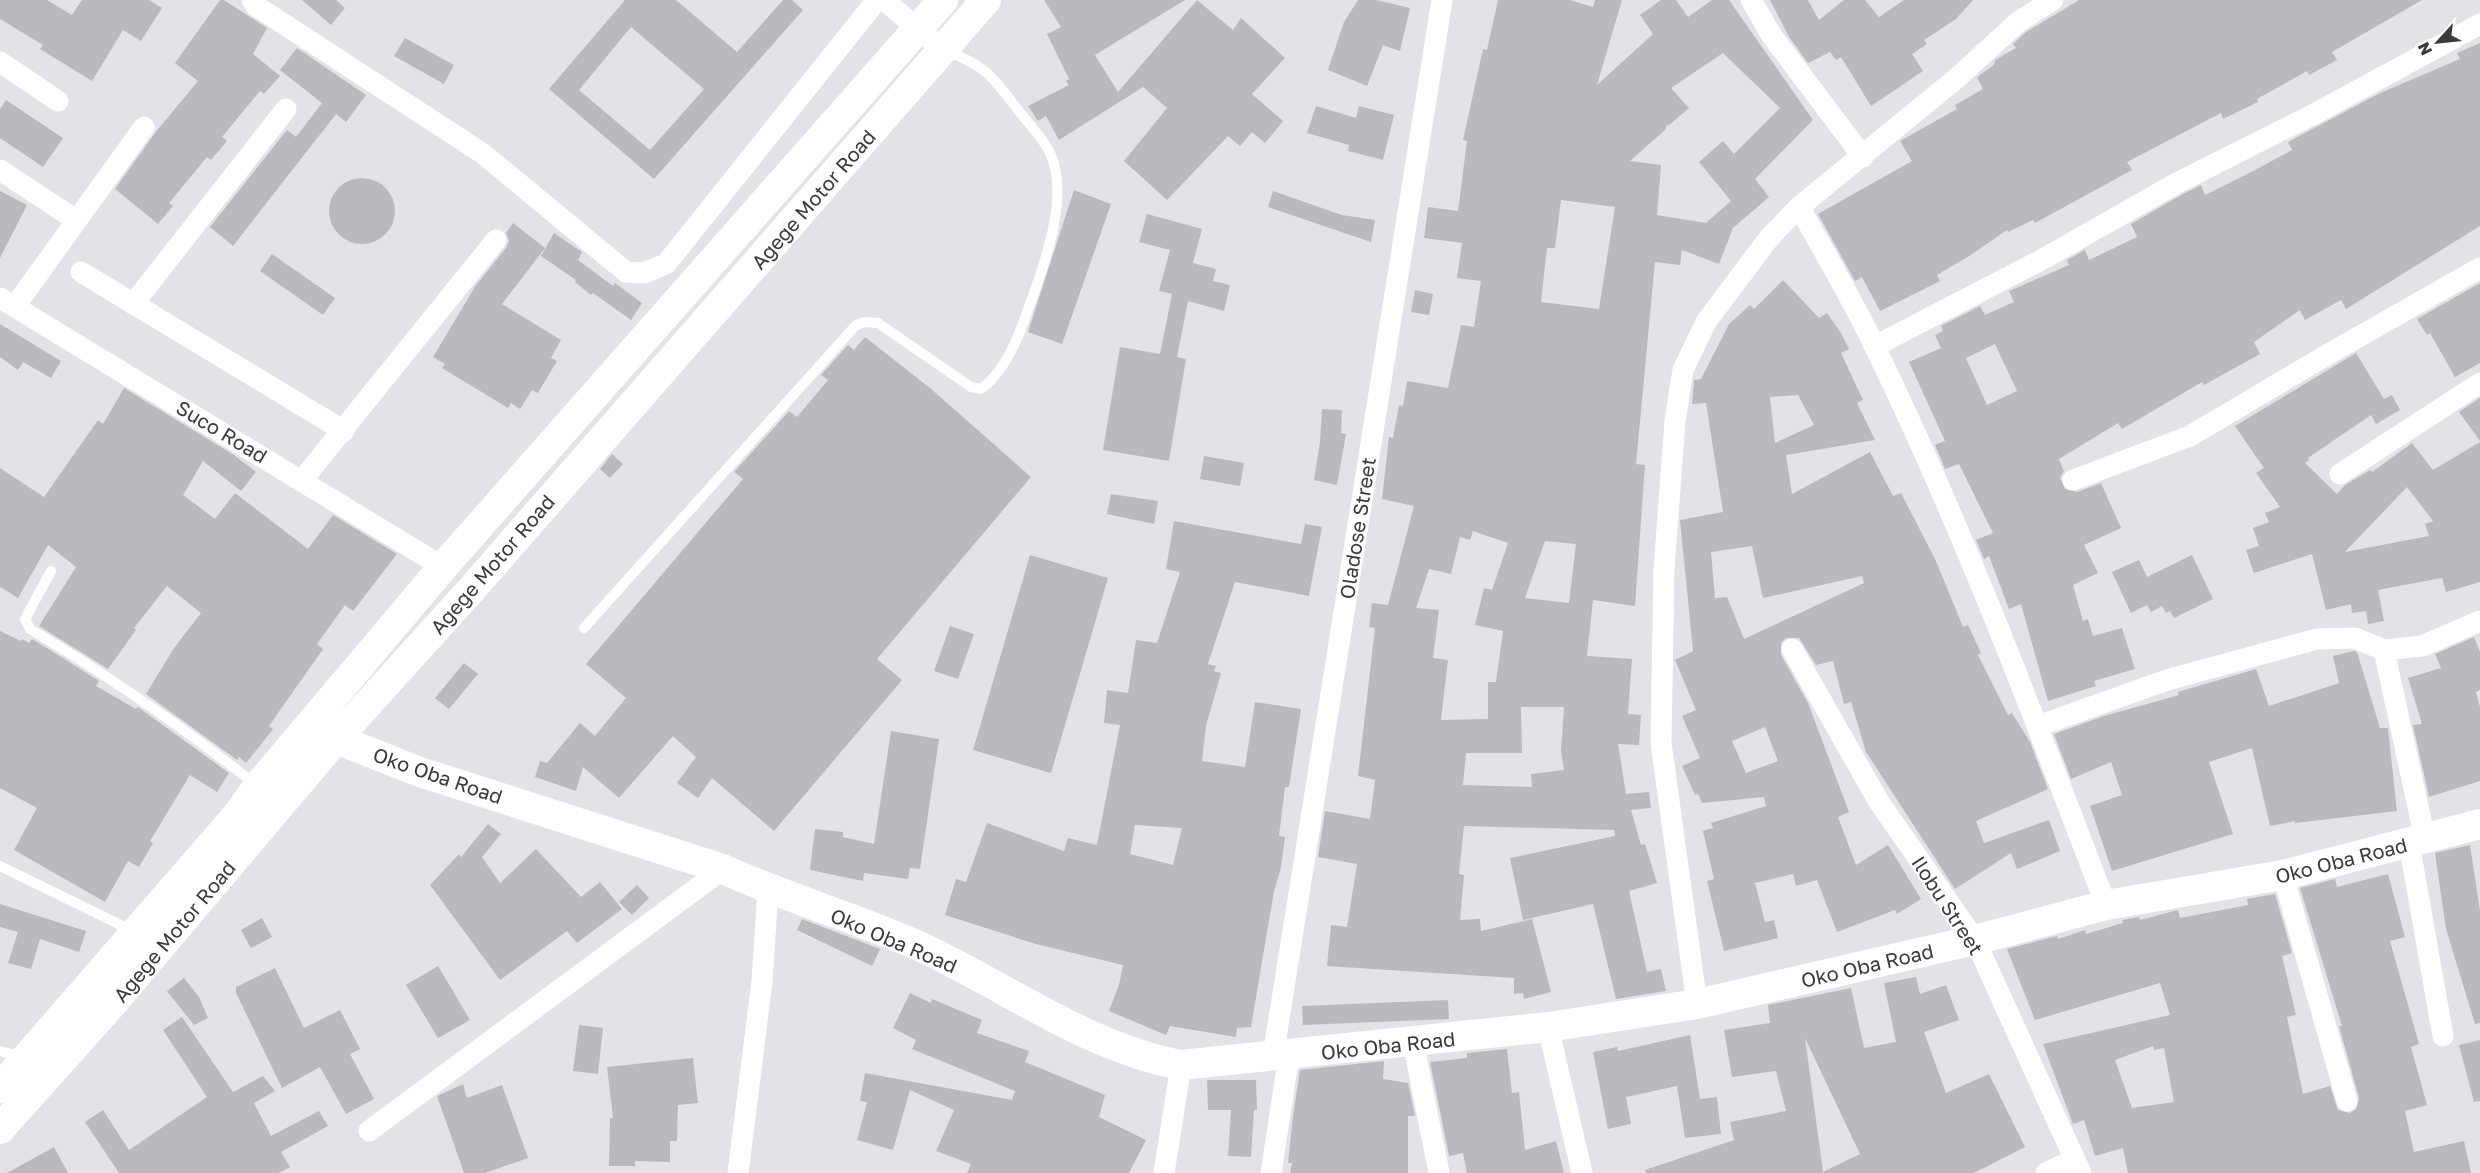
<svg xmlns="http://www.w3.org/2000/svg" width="2480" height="1173" font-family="'Golos Text',sans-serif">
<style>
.building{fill:#b9b9bf;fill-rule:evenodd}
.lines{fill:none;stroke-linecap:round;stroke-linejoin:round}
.lane{stroke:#fff;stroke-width:10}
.street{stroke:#fff;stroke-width:21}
.secondary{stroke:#fff;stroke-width:30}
.labels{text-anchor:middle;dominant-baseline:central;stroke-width:4.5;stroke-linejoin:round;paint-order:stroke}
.street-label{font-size:20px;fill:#3a3a3c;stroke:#fff}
</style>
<rect width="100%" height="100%" fill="#e2e2e9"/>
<g class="building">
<polygon points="0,0 47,0 72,15 82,0 149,0 162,8 141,41 123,30 92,81 40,49 43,45 0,19"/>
<polygon points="220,0 224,0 267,28 253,54 280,76 264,94 260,91 222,137 227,141 211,160 207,157 169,203 173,206 158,224 115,189 155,133 198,81 175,63"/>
<polygon points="302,0 336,0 345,8 331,25"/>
<path d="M625 0H676L737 52 783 0H792L803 10 654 179 549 89ZM631 27 704 89 650 150 579 90Z"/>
<polygon points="1044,0 1185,0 1095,55 1118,92 1197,0 1233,30 1241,18 1285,58 1252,94 1283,121 1265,143 1252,132 1240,146 1228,136 1167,200 1124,161 1167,108 1143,87 1059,140 1046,116 1038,121 1028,106 1069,85 1066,81 1069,79 1047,34 1061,27"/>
<polygon points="1358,0 1376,0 1410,8 1400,51 1383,45 1367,86 1328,70 1344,22"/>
<path d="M1498 0H1570L1593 7 1595 0H1622L1597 85 1653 34 1640 15 1661 0H1676L1688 17 1712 0H1729L1813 120 1755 179 1769 197 1733 228 1719 264 1682 250 1680 265 1655 262 1636 464 1645 465 1635 606 1593 600 1587 656 1632 659 1628 714 1641 715 1639 745 1618 744 1626 794 1649 792 1651 808 1631 810 1641 845 1645 844 1657 883 1629 891 1647 972 1661 969 1666 991 1616 999 1593 904 1523 920 1510 858 1615 836 1614 830 1464 826 1459 874 1464 875 1460 920 1480 919 1481 931 1532 919 1551 992 1524 999 1523 993 1514 994V978L1327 966 1331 925 1347 927 1357 864 1318 857 1325 811 1370 819 1375 780 1358 776 1375 628 1369 627 1372 603 1388 605 1414 506 1382 499 1389 437 1393 438 1399 405 1403 406 1407 381 1448 388 1461 325 1474 327 1481 281 1457 278 1462 243 1424 238 1428 207 1458 211 1467 141 1463 140 1483 49 1487 50ZM1723 53 1780 108 1734 154 1723 141 1699 162 1731 201 1706 223 1657 215 1661 165 1630 161 1666 129V124L1668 126 1689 108 1671 88ZM1561 200 1615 207 1599 309 1541 302 1547 248H1555ZM1473 531 1508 543 1492 590 1484 588 1475 625 1503 631 1496 682H1488V719L1441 720 1448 660 1433 658 1439 610 1416 608 1429 569 1451 574 1460 537 1470 540ZM1545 541 1576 544 1569 603 1525 598ZM1521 707H1564L1561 751 1564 770 1531 774 1532 787 1463 785 1466 753H1522Z"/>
<polygon points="1770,0 1808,0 1819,20 1844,0 1865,0 1879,17 1904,0 1973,0 1956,19 1924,40 1927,44 1912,54 1923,71 1871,106 1841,57 1836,60 1830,52 1808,63 1789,37"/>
<polygon points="2079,0 2422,0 2332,52 2337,60 2309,75 2307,71 2257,99 2258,102 2223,119 2221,113 2127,162 2132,170 2035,223 2033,220 2008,232 2007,230 1969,256 1937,275 1940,281 1880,311 1862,277 1855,281 1818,214 1912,161 1900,141 1957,109 1955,105 1983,89 1977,77 1994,65 1995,60 2016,48 2013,44 2026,32"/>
<polygon points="405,38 454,65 444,84 394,56"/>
<path d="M2480 43V226L2346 309 2341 300 2305 320 2300 310 2254 342 2260 354 2204 385 2202 382 2122 429 2118 423 2059 459 2064 471 2060 478 2065 489 2077 492 2101 483 2121 528 2084 545 2098 573 2073 585 2083 621 2088 619 2093 636 2122 628 2135 669 2094 681 2096 686 2048 701 2021 604 2009 609 1989 556 1984 559 1976 540 1993 533 1959 464 1945 469 1935 445 1945 441 1909 362 1941 348 1935 335 1943 331 1941 326 1980 306 1985 315 2014 302 2009 291 2069 265 2067 260 2085 250 2089 260 2137 237 2131 224 2183 194 2201 185 2205 195 2255 170 2292 150 2288 142 2378 94 2460 59 2457 53ZM1995 344 2017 391 1987 405 1966 358Z"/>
<polygon points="297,48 366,95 346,122 336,114 233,246 210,227 287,130 296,137 322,103 280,70"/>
<polygon points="6,100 63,138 43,167 0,138 0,109"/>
<polygon points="1316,106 1356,118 1359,106 1394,115 1383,160 1348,151 1349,145 1307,133"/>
<circle cx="362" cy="211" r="33"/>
<polygon points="1074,190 1111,204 1062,344 1028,332"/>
<polygon points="0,191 27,205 0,258"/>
<polygon points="1273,191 1342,215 1375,220 1371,242 1268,207"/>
<polygon points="1147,214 1202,229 1193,263 1216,269 1213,281 1230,285 1224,311 1188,301 1177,357 1186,359 1169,461 1103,450 1120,347 1160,354 1172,294 1159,291 1170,250 1139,242"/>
<polygon points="513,223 545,248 502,304 561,340 551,358 557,361 538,393 532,390 520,409 511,403 508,408 442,368 445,364 433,357 476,285 506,248 509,241 506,233"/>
<polygon points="554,233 582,252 578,260 613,286 615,283 642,303 631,320 593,293 591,295 575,282 576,280 541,256"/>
<polygon points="272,254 335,298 323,315 260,271"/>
<path d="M1783 280 1819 318 1827 313 1841 333 1849 349 1841 353 1863 400 1857 403 1875 440 1786 455 1792 494 1870 452 1893 496 1901 493 1936 561 1963 627 1968 625 1981 653 1978 655 2008 715 2012 713 2030 742 2048 789 1976 821 1984 843 2049 820 2060 851 2017 869 2011 853 1955 889 1866 752 1851 702 1844 704 1833 661 1816 665 1799 638H1786L1781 643V655L1808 703 1849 812 1838 817 1856 865 1888 845 1921 899 1897 914 1895 910 1837 932 1817 880 1796 886 1793 874 1755 883 1765 922 1774 920 1778 938 1724 951 1707 881 1714 879 1703 831 1713 828 1711 823 1766 806 1764 797 1702 803 1698 794 1695 795 1682 766 1700 758 1682 716 1696 710 1675 660 1693 651 1680 520 1723 512 1706 403 1692 404 1694 380 1701 379 1729 324 1750 305 1754 309ZM1798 395 1814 425 1775 443 1770 397ZM1752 546 1763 598 1862 576 1864 583 1744 639 1727 597 1715 598 1711 552ZM1765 727 1778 761 1746 773 1732 741Z"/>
<polygon points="2480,283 2480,363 2455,377 2430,333 2427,335 2417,319"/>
<polygon points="1415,290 1433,294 1429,315 1411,312"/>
<polygon points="0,324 61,361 51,378 23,362 18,370 0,357"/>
<polygon points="865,337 930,388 1031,477 877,659 902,680 774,831 712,778 698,798 677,783 696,757 673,736 619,798 583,767 576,791 535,777 540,761 547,763 580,723 595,736 626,698 586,664 743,479 734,472 789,411 797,417 828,380 821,375 848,345 854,350"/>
<path d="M2356 353 2384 399 2392 395 2400 410 2376 424 2371 415 2308 458 2309 460 2305 463 2337 494 2345 485 2370 470 2372 472 2412 443 2433 470 2480 442V582L2446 592 2442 578 2378 590 2384 621 2368 624 2366 611 2352 613 2351 604 2326 610 2312 554 2254 573 2246 550 2259 546 2253 528 2269 522 2265 513 2280 507 2256 473 2264 468 2235 426ZM2407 487 2433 521 2425 524 2429 536 2345 552Z"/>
<polygon points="124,388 234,455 256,472 241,491 203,461 183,495 215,519 235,493 308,549 333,515 397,554 353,611 345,605 317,644 323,649 269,726 273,729 246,763 239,757 237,760 146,694 174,648 201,613 167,586 134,628 136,630 108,669 39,626 76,567 48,545 18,598 0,587 0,468 44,497 98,420 103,424"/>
<polygon points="2480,398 2480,441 2459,412"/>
<polygon points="1322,409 1342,410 1341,433 1346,434 1337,485 1314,480 1320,442"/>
<polygon points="612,454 623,464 610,478 600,469"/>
<polygon points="1204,456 1244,463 1240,486 1200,479"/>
<polygon points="1111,494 1158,501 1154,524 1107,514"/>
<path d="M1174 521 1301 544 1305 524 1322 527 1309 596 1235 582 1208 664 1216 666 1214 671 1221 673 1206 726 1202 761 1245 767 1255 702 1301 709 1289 787H1285L1279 836 1285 837 1281 868 1274 891 1251 1027 1237 1028 1236 1037 1170 1026 1166 1035 1109 1011 1119 985 1123 965 1036 944 945 915 956 879 966 882 987 823 1064 851 1068 838 1097 845 1120 725 1104 723 1107 690 1128 693 1136 640 1157 643 1180 572 1166 569ZM1135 825 1182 828 1173 865 1130 854Z"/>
<polygon points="1030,555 1108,578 1051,773 973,750"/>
<polygon points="2192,555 2213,599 2174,618 2170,611 2166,613 2162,606 2151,612 2147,605 2131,613 2112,572 2139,560 2147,577"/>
<polygon points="950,626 974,634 958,679 934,671"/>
<polygon points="0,631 21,641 22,639 29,643 32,639 55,653 99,681 96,686 136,709 138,707 229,773 217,792 190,775 150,841 153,843 139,867 128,861 105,902 14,850 37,808 0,788"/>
<polygon points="2474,637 2480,652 2480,690 2476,692 2480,707 2480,781 2429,797 2413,725 2422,724 2408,678 2441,668 2435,654"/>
<polygon points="2354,651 2357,652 2380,728 2388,728 2397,811 2295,823 2295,821 2270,826 2252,748 2209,762 2233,834 2112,871 2090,806 2122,795 2111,762 2071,779 2054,734 2104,716 2179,695 2178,692 2256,669 2269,706 2339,683 2333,656"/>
<polygon points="464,663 478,674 449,709 435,698"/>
<polygon points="891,731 939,739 920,869 910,868 908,879 864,873 863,881 810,870 815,829 843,832 843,837 874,844"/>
<polygon points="488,824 501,834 482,857 500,883 536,849 581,897 600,882 622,909 577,943 567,931 500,980 430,885 459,854 461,857"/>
<polygon points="2470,845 2480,911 2480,1023 2475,1024 2446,929 2435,853"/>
<path d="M2388 874 2405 937 2390 941 2419 1044 2411 1047 2427 1105 2405 1111 2414 1152 2464 1141 2471 1173H2128L2123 1148 2095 1156 2084 1120 2073 1124 2043 1044 2170 1015 2160 983 2035 1020 2007 949 2057 936 2058 939 2085 930 2086 934 2123 923 2122 920 2139 917 2140 920 2178 910 2180 918 2248 905 2247 899 2275 894 2292 953 2282 956 2296 1015 2287 1017 2303 1094 2330 1086 2338 1110 2350 1113 2356 1109 2359 1098 2339 1026H2342L2300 888 2335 879 2337 887ZM2153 1046 2154 1050 2164 1048 2174 1102 2132 1108 2115 1060Z"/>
<polygon points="637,885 649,898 632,915 619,902"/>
<polygon points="0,904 86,931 79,952 40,939 31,969 8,963 18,932 0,927"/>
<polygon points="262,918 272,937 251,948 241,930"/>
<polygon points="802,919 880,949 872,966 797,930"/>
<polygon points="438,966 470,1020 438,1038 406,985"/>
<polygon points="275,968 304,1028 340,1010 360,1049 350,1054 374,1099 346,1114 320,1067 282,1088 236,993 236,987"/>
<path d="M1916 977 1920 994 1946 985 1959 1020 1924 1032 1946 1093 1989 1074 2025 1147 1974 1173H1646L1645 1170 1734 1140 1730 1122 1786 1111 1776 1071 1732 1077 1724 1030 1770 1023 1768 1005 1851 988 1864 1048 1896 1042 1884 983ZM1805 1038 1860 1154 1823 1172Z"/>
<polygon points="184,978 199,997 208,1018 194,1025 167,991"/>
<polygon points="910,993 931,1003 932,999 982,1020 977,1033 1029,1051 1025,1062 1105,1095 1099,1117 1146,1140 1129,1173 967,1173 971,1164 936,1151 954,1110 910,1090 893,1150 857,1140 867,1102 860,1101 865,1073 1012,1100 1015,1091 912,1049 916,1040 893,1028"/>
<polygon points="1448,1000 1449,1019 1303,1025 1302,1006"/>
<polygon points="182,1017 233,1092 263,1076 275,1091 254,1103 271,1136 319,1111 328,1126 281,1152 290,1167 279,1173 119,1173 85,1122 103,1110 129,1150 207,1097 163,1030"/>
<polygon points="579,1025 603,1028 598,1074 573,1071"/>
<polygon points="1690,1035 1700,1099 1717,1097 1721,1134 1685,1138 1677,1086 1626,1097 1631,1124 1608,1129 1593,1052 1617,1047 1618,1051"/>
<polygon points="2480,1040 2480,1101 2474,1102 2459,1045"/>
<polygon points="1507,1049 1512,1093 1519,1092 1525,1150 1556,1141 1564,1173 1467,1173 1463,1153 1449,1156 1430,1062 1467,1058 1467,1053"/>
<polygon points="693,1058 698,1103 678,1105 677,1141 670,1141 670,1162 635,1161 635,1166 609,1166 610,1118 613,1118 607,1067"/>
<polygon points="1384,1061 1383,1079 1408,1083 1415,1116 1408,1116 1408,1173 1290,1173 1292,1163 1288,1163 1293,1116 1300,1070"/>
<polygon points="1207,1080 1256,1080 1257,1110 1254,1110 1251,1157 1228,1156 1231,1110 1208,1110"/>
<polygon points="463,1084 467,1098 502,1085 528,1158 485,1173 464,1173 437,1096"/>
<polygon points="54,1147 68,1173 7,1173"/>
</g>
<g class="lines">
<g class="lane">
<path d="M51 571 25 619 30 629C109 676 183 727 255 784"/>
<path d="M584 628 856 325 865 322 878 323 971 387 981 389C1007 370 1020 333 1030 304 1045 263 1070 195 1050 153 1043 138 1028 123 1018 110 993 77 985 65 946 51"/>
<polyline points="0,866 133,931"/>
<polyline points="0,1051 24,1057"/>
</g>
<g class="street">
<polyline points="252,0 256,6 482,153 626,272 644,273 666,264 877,0"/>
<polyline points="884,0 943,50"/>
<polyline points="1751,0 1772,36 1863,157"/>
<polyline points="0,62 58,101"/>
<polyline points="0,170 76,220"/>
<path d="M1799 207C1825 253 1852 299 1875 347 1963 528 2034 717 2106 905"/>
<polyline points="81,272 344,431"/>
<polyline points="0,298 443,567"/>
<polyline points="133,304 286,109"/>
<polyline points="15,306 144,127"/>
<polyline points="1875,346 2045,258 2177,183 2316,113 2480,24"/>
<polyline points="2340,474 2480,383"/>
<polyline points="303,479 496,240"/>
<polyline points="2073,480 2190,436 2325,356 2480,268"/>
<polyline points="1792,649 1879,802 1975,940 2081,1173"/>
<polyline points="2384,650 2425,839"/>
<polyline points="2038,726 2167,680 2317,639 2355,638 2384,650 2422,646 2480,621"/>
<polyline points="2409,843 2443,1036"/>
<polyline points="2283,875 2347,1101"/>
<polyline points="1697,1004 1661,743 1664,569 1675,421 1683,370 1706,322 1769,238 1799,207 1957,78 2018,22 2053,0"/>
<polyline points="1548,1027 1582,1173"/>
<polyline points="1413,1042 1439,1173"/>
<polyline points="1273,1056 1442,0"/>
<polyline points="369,1131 723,869"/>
<polyline points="738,1173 762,981 768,890"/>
<polyline points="1164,1173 1181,1065"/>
<polyline points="1271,1173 1289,1055"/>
<polyline points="2046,1173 2075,1159"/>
</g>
<g class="secondary">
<path d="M336 739 420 772 723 869C788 899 858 918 923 948 1007 987 1088 1048 1181 1065L1548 1027 1697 1004 1975 940 2106 905 2283 875 2480 824"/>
<polyline points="0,1088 239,813 258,786 443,567 943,0"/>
<polyline points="0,1129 111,1005 336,739 470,591 986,0"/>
</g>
</g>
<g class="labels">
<g class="street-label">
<text transform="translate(813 199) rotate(-49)">Agege Motor Road</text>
<text transform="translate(222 431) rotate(31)">Suco Road</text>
<text transform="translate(1357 528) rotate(-81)">Oladose Street</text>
<text transform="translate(492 564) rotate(-49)">Agege Motor Road</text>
<text transform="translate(438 775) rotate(19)">Oko Oba Road</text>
<text transform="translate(2341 860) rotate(-14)">Oko Oba Road</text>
<text transform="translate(1948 905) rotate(57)">Ilobu Street</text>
<text transform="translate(174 931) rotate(-50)">Agege Motor Road</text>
<text transform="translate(894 940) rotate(23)">Oko Oba Road</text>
<text transform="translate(1867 965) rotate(-13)">Oko Oba Road</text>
<text transform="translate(1388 1045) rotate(-6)">Oko Oba Road</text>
</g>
</g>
<g transform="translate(2438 42) rotate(243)" stroke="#ffffff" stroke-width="4.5" paint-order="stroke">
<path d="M0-4.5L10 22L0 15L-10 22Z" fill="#3a3a3c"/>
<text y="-9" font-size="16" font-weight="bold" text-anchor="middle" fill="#3a3a3c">N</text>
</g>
</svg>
